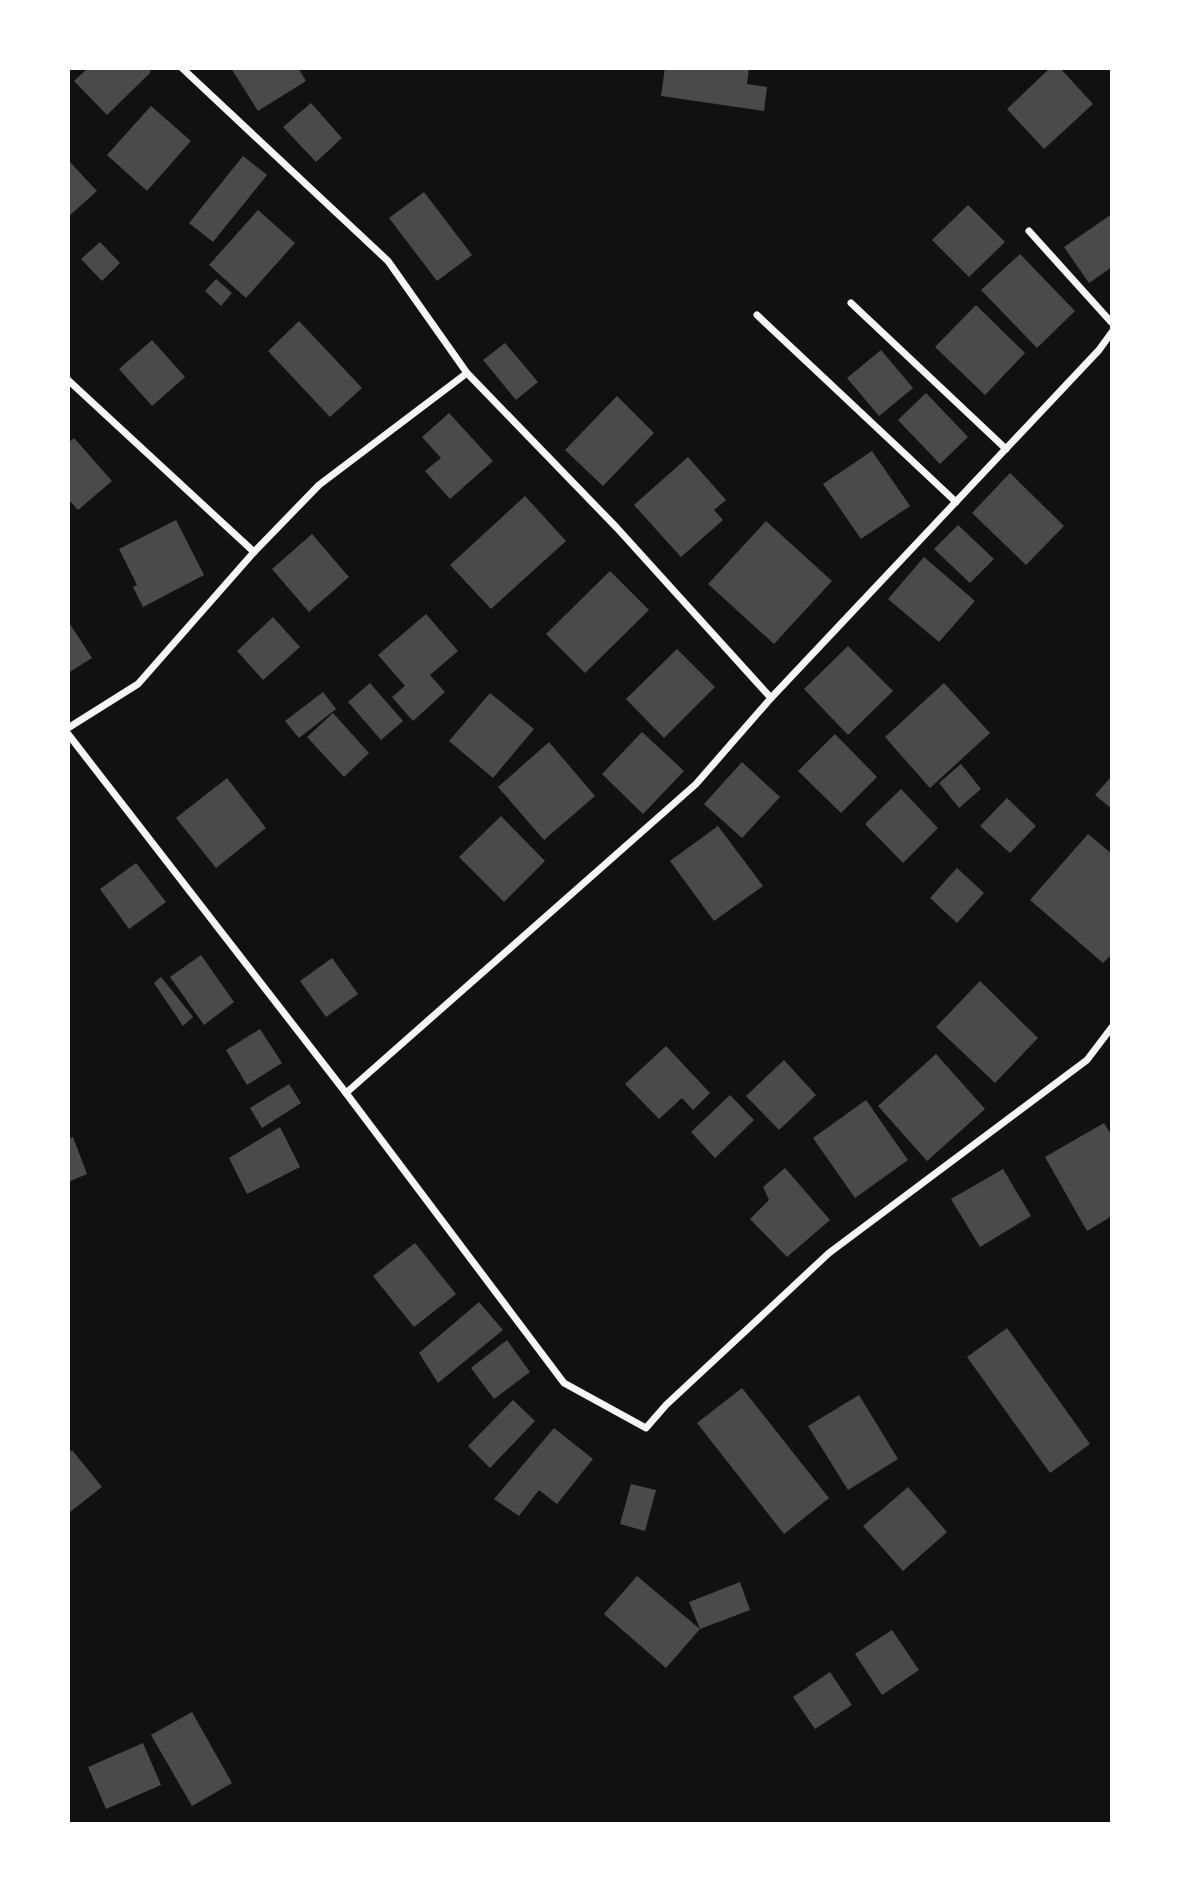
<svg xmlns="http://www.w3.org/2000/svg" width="1180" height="1892" font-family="Figtree,sans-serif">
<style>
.building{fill:#4a4a4a}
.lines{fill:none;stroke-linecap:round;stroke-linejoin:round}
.minor{stroke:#f5f5f5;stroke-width:7}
</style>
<rect width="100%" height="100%" fill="#111"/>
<g class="building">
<polygon points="88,68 148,68 151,72 107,115 74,81"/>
<polygon points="231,68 298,68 306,81 258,111"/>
<polygon points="665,68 749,68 747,84 767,87 764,111 661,96"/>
<polygon points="1050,68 1060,68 1093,104 1044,149 1007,109"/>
<polygon points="311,103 342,138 316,162 283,127"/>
<polygon points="151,106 191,141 147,191 107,155"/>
<polygon points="243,156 267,175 213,242 189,223"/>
<polygon points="68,160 97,191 68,217"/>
<polygon points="424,192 472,255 437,281 389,218"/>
<polygon points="968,205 1005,242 969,277 932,240"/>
<polygon points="258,210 295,243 246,298 209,265"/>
<polygon points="1112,214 1112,267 1089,283 1064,247"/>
<polygon points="100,242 120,263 102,281 81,259"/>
<polygon points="1020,254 1075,311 1037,348 981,290"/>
<polygon points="216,279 232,293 221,306 205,291"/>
<polygon points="976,305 1025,353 985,395 935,347"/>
<polygon points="299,321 362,388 330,417 268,351"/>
<polygon points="152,340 185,377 152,406 119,369"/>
<polygon points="505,343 538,382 516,400 483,360"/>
<polygon points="881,350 913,388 879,416 847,378"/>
<polygon points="926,393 968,437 940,464 898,420"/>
<polygon points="617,396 654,433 603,486 565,450"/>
<polygon points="449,413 493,461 450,499 425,471 441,458 422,437"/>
<polygon points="74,438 112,481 78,510 68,499 68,443"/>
<polygon points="872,451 910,506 861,539 823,484"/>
<polygon points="688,457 726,500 714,510 723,520 681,557 634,505"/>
<polygon points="1010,473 1064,526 1026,565 972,513"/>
<polygon points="525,496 566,541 491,609 450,565"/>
<polygon points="176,520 204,575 143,607 133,587 137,585 119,549"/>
<polygon points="766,521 832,581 774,644 708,584"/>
<polygon points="958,525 994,559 970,583 934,549"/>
<polygon points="312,534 349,577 309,612 272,569"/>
<polygon points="924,557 975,601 939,642 888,599"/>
<polygon points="610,571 649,610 585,673 546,634"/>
<polygon points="426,614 458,651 430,675 445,692 413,721 392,697 405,686 378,655"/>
<polygon points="273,617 300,647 263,680 237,651"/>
<polygon points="68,621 92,658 68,673"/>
<polygon points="848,646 893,691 848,735 804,689"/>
<polygon points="677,649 715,687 664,738 626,699"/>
<polygon points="370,683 403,721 381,740 348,702"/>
<polygon points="944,683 990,733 930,788 885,737"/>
<polygon points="323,692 336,709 299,738 285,721"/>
<polygon points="490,693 534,729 493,778 449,741"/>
<polygon points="333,713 369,753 344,777 307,737"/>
<polygon points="642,732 684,771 643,814 602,774"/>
<polygon points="835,734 877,777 841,813 798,771"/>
<polygon points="549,742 595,796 544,840 498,787"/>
<polygon points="742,762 780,797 742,838 704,804"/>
<polygon points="961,764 981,789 959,808 939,783"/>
<polygon points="1112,776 1112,809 1095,795"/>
<polygon points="227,778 266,828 216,868 176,818"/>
<polygon points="901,789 938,828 903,863 865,824"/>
<polygon points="1007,798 1036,826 1010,853 980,826"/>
<polygon points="501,816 545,861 504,902 459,857"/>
<polygon points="718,826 763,886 714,921 670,861"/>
<polygon points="1088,834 1112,854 1112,954 1103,963 1030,900"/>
<polygon points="136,863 166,902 129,929 100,889"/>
<polygon points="957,868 984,893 957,923 930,898"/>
<polygon points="201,955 234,1002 204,1025 170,977"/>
<polygon points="332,958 358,994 326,1017 300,981"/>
<polygon points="161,977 193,1017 183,1026 154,983"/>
<polygon points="980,981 1038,1038 995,1083 936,1027"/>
<polygon points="260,1029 282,1063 247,1085 226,1050"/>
<polygon points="666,1046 710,1093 693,1110 682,1098 659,1119 625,1084"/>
<polygon points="936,1054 985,1109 927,1161 878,1106"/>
<polygon points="784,1060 816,1095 779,1130 746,1096"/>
<polygon points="289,1084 301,1103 262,1128 250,1108"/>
<polygon points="730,1095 754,1120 715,1158 691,1132"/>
<polygon points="866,1100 908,1160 855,1198 813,1138"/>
<polygon points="1104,1123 1112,1136 1112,1216 1087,1231 1045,1157"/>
<polygon points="280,1127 300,1167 247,1194 229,1158"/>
<polygon points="73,1137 87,1174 68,1182 68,1139"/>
<polygon points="785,1168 830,1220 787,1257 750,1219 769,1200 763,1187"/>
<polygon points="1003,1169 1031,1216 980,1247 951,1199"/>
<polygon points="415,1243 456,1294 414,1327 373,1276"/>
<polygon points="479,1302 503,1330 438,1383 419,1353"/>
<polygon points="1007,1328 1090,1444 1050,1473 967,1357"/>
<polygon points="507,1340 530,1372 494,1399 471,1368"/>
<polygon points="742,1388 829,1498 784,1534 697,1423"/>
<polygon points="859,1395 898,1459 848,1490 808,1426"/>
<polygon points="513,1400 535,1421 490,1468 468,1446"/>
<polygon points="554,1428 593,1459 557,1504 539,1490 519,1516 494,1499"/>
<polygon points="72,1450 102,1487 70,1512 68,1510 68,1454"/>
<polygon points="631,1484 656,1490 645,1531 620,1524"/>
<polygon points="908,1487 947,1532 903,1571 863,1526"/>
<polygon points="637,1576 700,1629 666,1668 604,1614"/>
<polygon points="740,1582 750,1610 700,1629 689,1602"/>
<polygon points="892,1630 919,1670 882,1695 855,1654"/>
<polygon points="830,1672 852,1705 815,1729 793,1697"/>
<polygon points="192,1712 232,1783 192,1806 151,1735"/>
<polygon points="143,1743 161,1785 106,1809 88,1767"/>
</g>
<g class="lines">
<g class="minor">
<polyline points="182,68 388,261 467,373 617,528 771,698"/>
<polyline points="1029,231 1112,323"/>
<polyline points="851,303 1006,449"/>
<polyline points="757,315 956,502"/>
<polyline points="68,380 254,552"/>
<polyline points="68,728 138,684 254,552 319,485 467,373"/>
<polyline points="68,734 346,1093 564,1383 646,1428 666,1405 829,1253 1087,1060 1112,1027"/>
<polyline points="346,1093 696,784 771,698 1099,350 1112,332"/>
</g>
</g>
<rect width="1180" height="1892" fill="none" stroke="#ffffff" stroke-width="140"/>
</svg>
